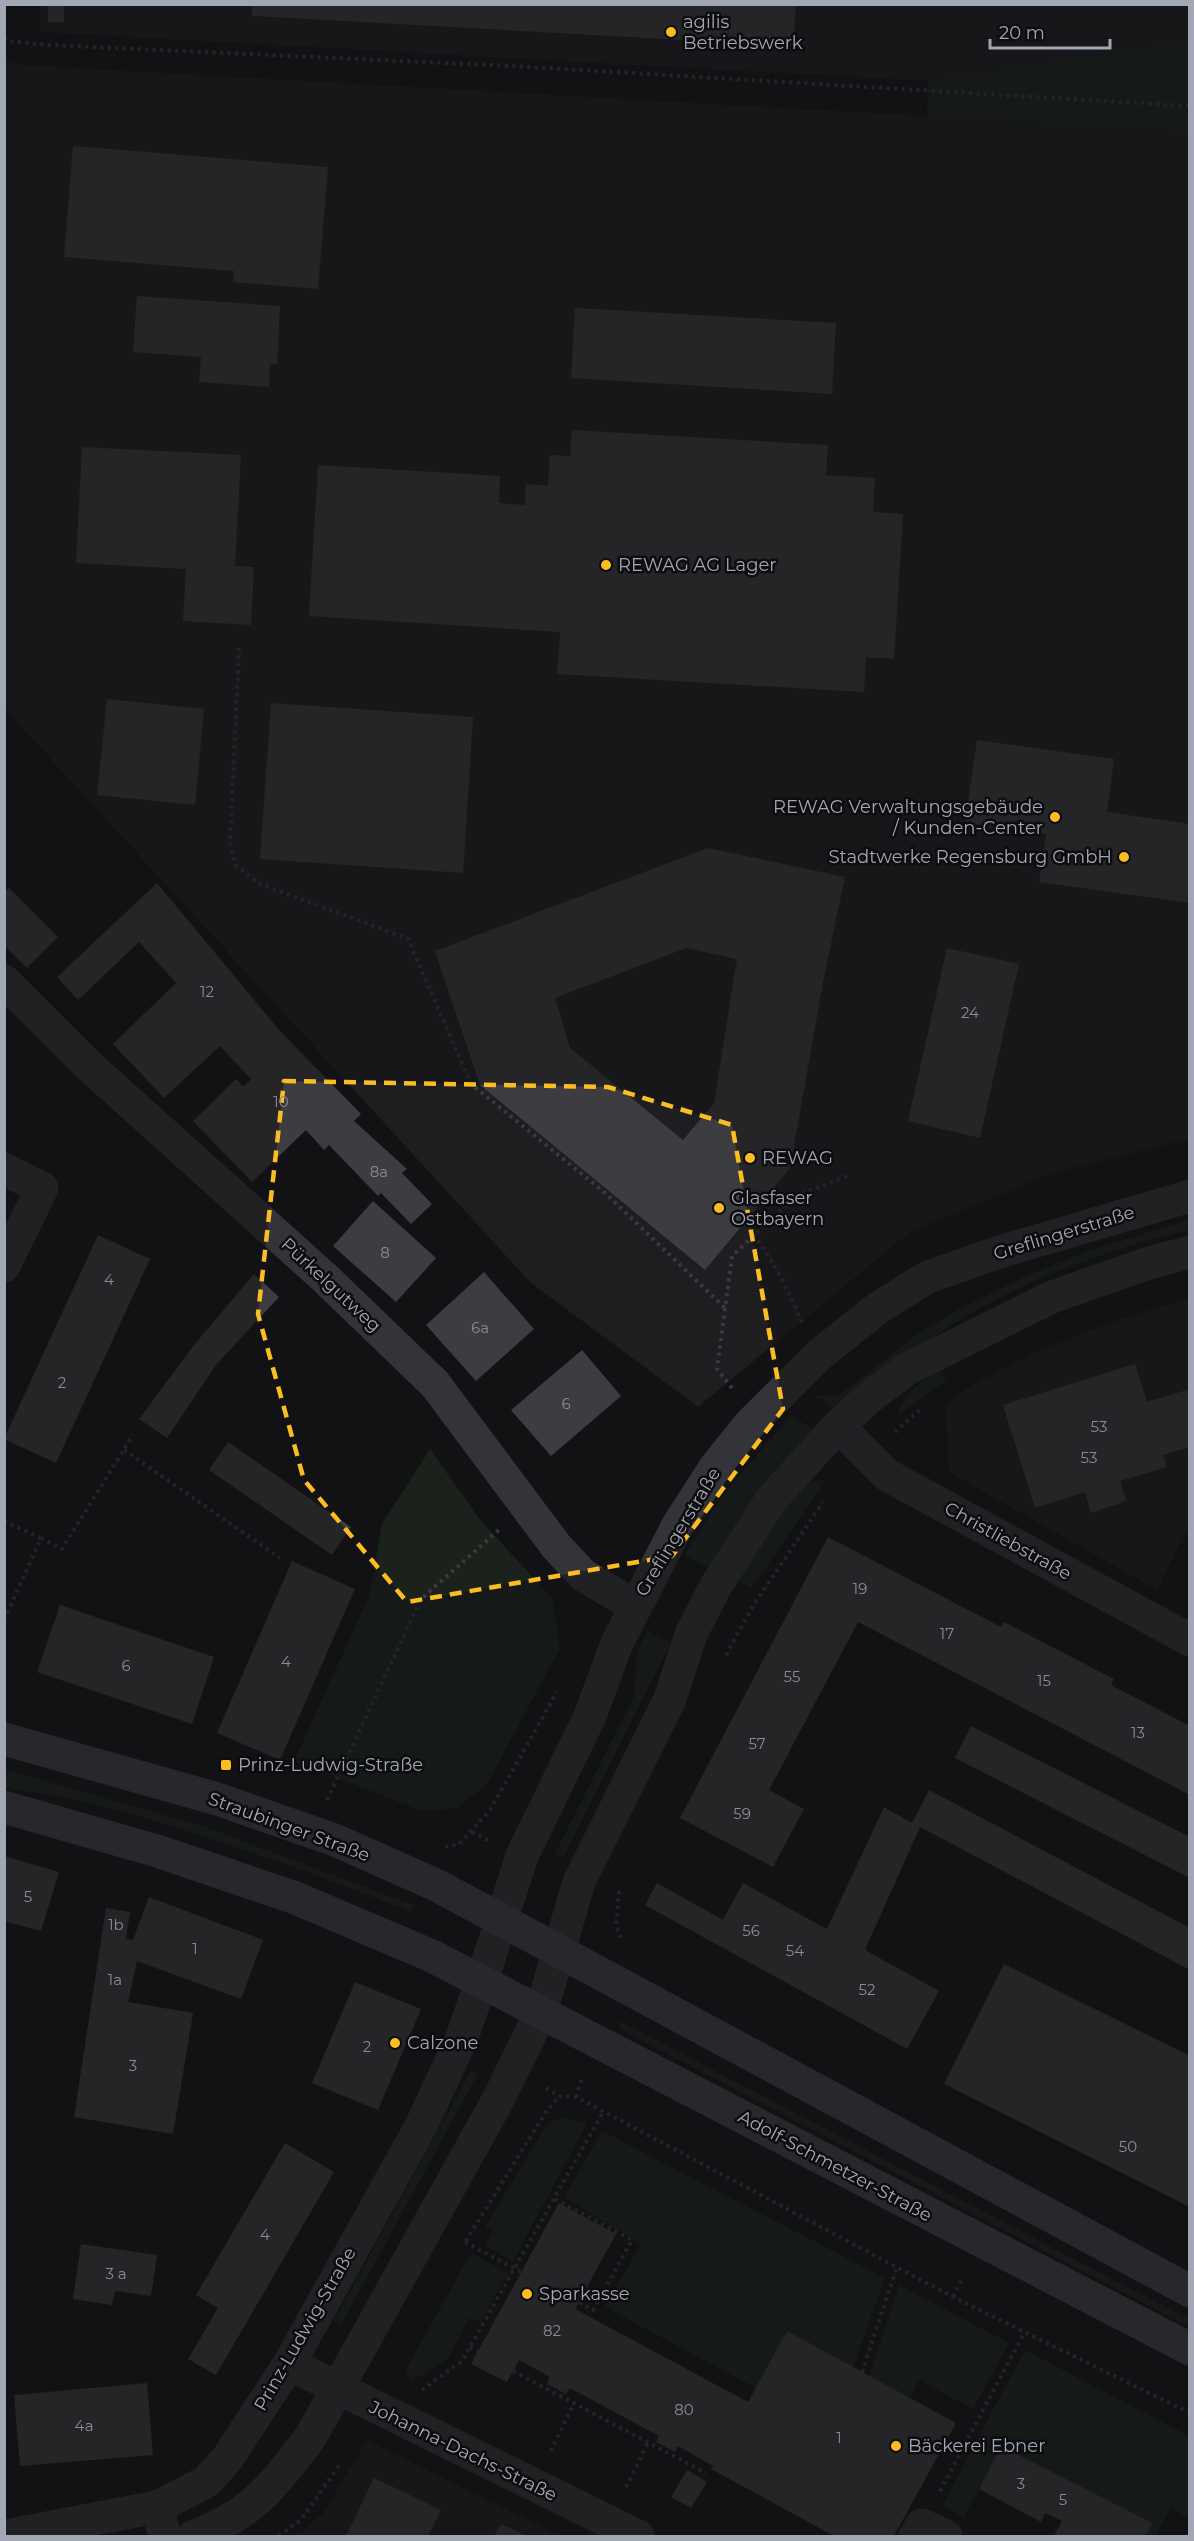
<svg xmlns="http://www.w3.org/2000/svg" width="1194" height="2541" font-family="Montserrat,sans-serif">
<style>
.built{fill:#1e1e21}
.green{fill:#1a221b}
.building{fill:#3c3c41;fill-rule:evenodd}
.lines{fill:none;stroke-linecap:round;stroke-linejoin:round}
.path{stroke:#393b40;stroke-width:4;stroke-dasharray:3 4.5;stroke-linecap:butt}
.minor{stroke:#333439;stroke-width:33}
.tertiary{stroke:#333439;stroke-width:33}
.secondary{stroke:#414249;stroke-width:33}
.marked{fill:none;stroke:#fcbd22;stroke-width:4.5;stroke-dasharray:12 8;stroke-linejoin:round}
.poi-dot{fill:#fcbd22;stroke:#0d0d0f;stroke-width:2}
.labels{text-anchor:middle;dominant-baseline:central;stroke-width:5;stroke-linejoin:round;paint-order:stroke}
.number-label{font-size:15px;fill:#898c98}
.poi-label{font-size:18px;fill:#a3a7b5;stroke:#0d0d0f;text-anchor:start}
.street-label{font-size:18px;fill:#a3a7b5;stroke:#0d0d0f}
</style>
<rect width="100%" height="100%" fill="#121214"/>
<g class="built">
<polygon points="40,4 1190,5 1189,41 928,81 40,32"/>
<polygon points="4,61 22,65 1189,131 1189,1139 1053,1173 910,1232 698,1407 530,1282 5,709"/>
<polygon points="1189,1298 1189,1524 1157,1590 949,1472 946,1405 970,1386 1040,1350 1118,1320"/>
<polygon points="367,2440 560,2536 299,2536 324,2512"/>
</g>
<g class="green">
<polygon points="1189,41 1189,131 927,116 928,81"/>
<path d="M1189 1220V1230C1119 1246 1024 1280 963 1318 918 1345 879 1379 838 1412L812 1395 838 1396 919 1333 961 1308 1024 1277 1087 1251Z"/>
<path d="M938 1371 947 1380 898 1415C904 1392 919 1382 938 1371Z"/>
<polygon points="791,1416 815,1430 711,1569 684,1555 725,1492"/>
<polygon points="430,1449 481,1521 552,1598 560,1648 487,1784 457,1808 422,1811 294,1761 369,1596 382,1524"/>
<polygon points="827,1479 752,1588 735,1580 793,1492 808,1482"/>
<polygon points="647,1631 671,1642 563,1858 555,1854 634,1697 637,1652"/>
<path d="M4 1769 209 1828 414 1905 411 1912C324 1878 237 1845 148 1819 100 1805 54 1793 5 1789Z"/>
<polygon points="620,2021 1189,2319 1189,2327 620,2029"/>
<polygon points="471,2070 478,2074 341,2325 334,2321"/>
<polygon points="561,2117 587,2123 513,2261 485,2246 493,2231 485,2227 547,2124"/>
<polygon points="602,2131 885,2278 853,2368 756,2388 605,2307 641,2244 564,2197"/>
<polygon points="471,2253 508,2273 480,2322 469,2318 448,2358 411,2382 406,2369"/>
<polygon points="899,2285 1009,2343 973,2409 919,2380 910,2398 869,2376"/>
<polygon points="1025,2350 1189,2436 1189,2518 1171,2508 1156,2536 1145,2536 1152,2522 1001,2446 964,2517 942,2506"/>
</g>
<g class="building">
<rect x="48" y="4" width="16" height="18"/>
<polygon points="252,4 796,4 793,46 252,16"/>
<polygon points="73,146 328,167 318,289 233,282 234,271 64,257"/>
<polygon points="137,296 280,306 277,364 270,364 269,387 199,382 201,357 133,352"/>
<polygon points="575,308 836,323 832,394 571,378"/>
<polygon points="572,430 828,445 826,475 875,478 873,512 903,514 894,659 866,657 864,692 557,674 560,632 309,616 318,465 500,476 499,503 525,505 526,484 548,486 550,455 570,456"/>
<polygon points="82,447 241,455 235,566 254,567 251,625 183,621 186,569 76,563"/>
<polygon points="107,699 204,709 195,805 97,795"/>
<polygon points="271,703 473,717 463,873 260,859"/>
<polygon points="977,740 1114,759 1107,812 1190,824 1190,903 1039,882 1046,834 965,823"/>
<path d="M708 848 845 877 824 977 790 1168 705 1270 480 1085 435 951ZM686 948 737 959 714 1103 683 1140 570 1048 555 998Z"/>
<polygon points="157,883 280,1031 361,1114 354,1121 407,1169 402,1173 432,1204 411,1224 381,1193 378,1196 329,1145 324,1150 306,1130 252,1182 193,1121 236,1079 243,1087 251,1079 220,1046 164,1098 113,1044 176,983 139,942 78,1000 57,977"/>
<polygon points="9,888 58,937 27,968 4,945 4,893"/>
<polygon points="947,948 1019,964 980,1138 908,1121"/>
<polygon points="373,1201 436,1258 396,1302 333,1246"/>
<polygon points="98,1235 150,1259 56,1463 4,1439"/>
<polygon points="484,1272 534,1329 476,1381 426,1325"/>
<polygon points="254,1274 279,1297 216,1365 167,1438 139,1419 194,1345"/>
<polygon points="582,1350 621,1396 551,1456 511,1410"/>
<polygon points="1135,1364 1147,1402 1190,1389 1190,1447 1163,1455 1167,1467 1120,1481 1126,1501 1091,1513 1085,1492 1035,1508 1003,1405"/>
<polygon points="228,1442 351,1527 332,1555 209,1470"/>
<polygon points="828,1537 1001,1627 1004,1622 1114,1679 1111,1685 1190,1726 1190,1795 858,1622 769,1790 804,1809 773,1867 680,1818"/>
<polygon points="292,1561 355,1589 280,1760 217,1733"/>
<polygon points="60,1605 214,1657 192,1724 37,1672"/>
<polygon points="971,1726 1190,1837 1190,1878 955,1758"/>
<polygon points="929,1790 1190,1928 1190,1970 920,1827 865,1950 939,1991 907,2049 645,1905 657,1883 723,1920 743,1883 827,1929 884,1807 912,1823"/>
<polygon points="4,1856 59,1872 41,1931 4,1921"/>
<polygon points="149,1897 263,1940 241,1999 137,1961 128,2002 193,2013 173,2134 74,2117 106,1908 130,1912 126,1939 133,1940"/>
<polygon points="1004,1964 1190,2056 1190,2207 944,2084"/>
<polygon points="355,1982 421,2009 378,2110 312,2083"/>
<polygon points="285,2143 334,2172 216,2375 188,2359 218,2308 196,2295"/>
<polygon points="559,2203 616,2234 575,2309 748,2402 787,2331 956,2423 894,2536 834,2536 711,2469 713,2466 678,2446 675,2452 656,2442 659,2436 570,2388 566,2394 547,2384 550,2377 519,2360 507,2382 471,2364"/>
<polygon points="81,2244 157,2255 151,2296 115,2291 112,2305 73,2299"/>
<polygon points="147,2383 153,2455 20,2466 14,2395"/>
<polygon points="1001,2446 1153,2523 1145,2536 1054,2536 1062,2521 1045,2513 1041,2522 979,2489"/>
<polygon points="687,2470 707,2482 691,2508 671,2497"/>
<polygon points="374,2478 441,2510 428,2536 346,2536"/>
<polygon points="501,2524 526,2536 494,2536"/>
</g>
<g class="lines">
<g class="path">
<polyline points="4,38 8,41 48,45 512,66 1190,106"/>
<polyline points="239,648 230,845 236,865 258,883 408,939 471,1084 604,1192 725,1308"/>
<path d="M744 1223C769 1251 787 1288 802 1322"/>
<polyline points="732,1388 717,1369 732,1256 796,1196 847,1176"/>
<polyline points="895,1432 923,1407"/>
<polyline points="124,1450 280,1558"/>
<polyline points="4,1521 41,1538 4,1620"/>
<polyline points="41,1538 62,1549 133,1435"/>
<polyline points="726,1655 753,1606 823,1502"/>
<polyline points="327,1800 421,1599 499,1530"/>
<polyline points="472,1832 490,1841"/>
<polyline points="445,1847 459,1844 490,1810 557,1692"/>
<polyline points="619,1891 616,1926 623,1942"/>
<polyline points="546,2088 560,2096 576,2097 953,2297 1190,2413"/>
<polyline points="576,2097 583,2075"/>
<polyline points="555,2199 632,2240 593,2310 579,2302"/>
<polyline points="466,2241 547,2110 560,2096"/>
<polyline points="465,2242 521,2272"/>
<polyline points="953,2297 962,2278"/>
<polyline points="470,2347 478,2351"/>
<polyline points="513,2371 706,2473"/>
<polyline points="862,2372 897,2267"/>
<polyline points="422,2390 462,2361 603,2112"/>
<polyline points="551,2451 574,2403"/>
<polyline points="626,2487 648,2443"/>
<polyline points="940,2491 1024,2333"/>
<polyline points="279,2536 301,2520 340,2464"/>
</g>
<g class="minor">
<polyline points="4,981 87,1064 326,1279 435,1384 556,1546 583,1575 635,1606"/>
<polyline points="4,1169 42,1188 4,1266"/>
<polyline points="838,1426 887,1475 1190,1640"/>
<polyline points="289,2364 638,2536"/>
<polyline points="157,2507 165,2536"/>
<polyline points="5,2536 157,2507 206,2482 227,2459 289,2364 421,2126 461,2040 482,1980"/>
<path d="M194 2536C254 2514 272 2486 310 2438L499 2098 541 2012"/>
<polyline points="915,2536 922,2525 946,2536"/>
</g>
<g class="tertiary">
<polyline points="482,1980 522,1856 590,1716 617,1643 678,1525 716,1466 749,1425 819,1355 878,1308 926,1278 996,1253 1190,1196"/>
<polyline points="541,2012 579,1882 670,1699 691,1634 717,1584 772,1499 838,1426 871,1396 907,1369 1052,1297 1149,1263 1190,1252"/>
</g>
<g class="secondary">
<polyline points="4,1739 214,1798 335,1840 436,1885 1190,2291"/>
<polyline points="4,1807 157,1851 293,1897 432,1956 1190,2349"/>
</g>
</g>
<path d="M0 0H1194V2541H0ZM284 1081 608 1087 732 1125 783 1409 672 1556 407 1602 304 1480 258 1314Z" fill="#121214" fill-opacity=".55" fill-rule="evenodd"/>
<path class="marked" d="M284 1081 608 1087 732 1125 783 1409 672 1556 407 1602 304 1480 258 1314Z"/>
<g class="poi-dot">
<circle cx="671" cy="32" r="6"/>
<circle cx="606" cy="565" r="6"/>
<circle cx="1055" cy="817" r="6"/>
<circle cx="1124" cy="857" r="6"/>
<circle cx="750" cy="1158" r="6"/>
<circle cx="719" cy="1208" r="6"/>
<rect x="220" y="1759" width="12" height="12" rx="3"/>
<circle cx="395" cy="2043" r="6"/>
<circle cx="527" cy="2294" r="6"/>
<circle cx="896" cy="2446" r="6"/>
</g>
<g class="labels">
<g class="number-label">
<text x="207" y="991">12</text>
<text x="970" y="1012">24</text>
<text x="281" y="1101">10</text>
<text x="379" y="1171">8a</text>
<text x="385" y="1252">8</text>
<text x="109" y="1279">4</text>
<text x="480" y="1327">6a</text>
<text x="62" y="1382">2</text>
<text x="566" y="1403">6</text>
<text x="1099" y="1426">53</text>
<text x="1089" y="1457">53</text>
<text x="860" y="1588">19</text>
<text x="947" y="1633">17</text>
<text x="286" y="1661">4</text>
<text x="126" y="1665">6</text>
<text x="792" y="1676">55</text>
<text x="1044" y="1680">15</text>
<text x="1138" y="1732">13</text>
<text x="757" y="1743">57</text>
<text x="742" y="1813">59</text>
<text x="28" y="1896">5</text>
<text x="116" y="1924">1b</text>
<text x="751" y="1930">56</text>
<text x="195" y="1948">1</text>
<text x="795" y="1950">54</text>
<text x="115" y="1979">1a</text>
<text x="867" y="1989">52</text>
<text x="367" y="2046">2</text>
<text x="133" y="2065">3</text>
<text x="1128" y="2146">50</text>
<text x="265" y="2234">4</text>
<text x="116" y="2273">3 a</text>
<text x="552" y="2330">82</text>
<text x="684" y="2409">80</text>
<text x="84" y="2425">4a</text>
<text x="839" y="2437">1</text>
<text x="1021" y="2483">3</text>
<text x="1063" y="2499">5</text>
</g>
<g class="poi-label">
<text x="683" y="22">agilis<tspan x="683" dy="21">Betriebswerk</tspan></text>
<text x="618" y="565">REWAG AG Lager</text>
<text x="1043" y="807" text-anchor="end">REWAG Verwaltungsgebäude<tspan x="1043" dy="21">/ Kunden-Center</tspan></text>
<text x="1112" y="857" text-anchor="end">Stadtwerke Regensburg GmbH</text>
<text x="762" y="1158">REWAG</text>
<text x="731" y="1198">Glasfaser<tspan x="731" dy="21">Ostbayern</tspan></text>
<text x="238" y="1765">Prinz-Ludwig-Straße</text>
<text x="407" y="2043">Calzone</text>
<text x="539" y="2294">Sparkasse</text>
<text x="908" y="2446">Bäckerei Ebner</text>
</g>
<g class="street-label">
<text transform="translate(1064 1233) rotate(-17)">Greflingerstraße</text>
<text transform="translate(331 1285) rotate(43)">Pürkelgutweg</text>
<text transform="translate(678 1532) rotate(-59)">Greflingerstraße</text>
<text transform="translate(1008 1541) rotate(29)">Christliebstraße</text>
<text transform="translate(289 1827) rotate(20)">Straubinger Straße</text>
<text transform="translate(835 2166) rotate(28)">Adolf-Schmetzer-Straße</text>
<text transform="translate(305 2329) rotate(-60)">Prinz-Ludwig-Straße</text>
<text transform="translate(463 2451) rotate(26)">Johanna-Dachs-Straße</text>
</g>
</g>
<rect width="1194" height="2541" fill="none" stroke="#a3a7b5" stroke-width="12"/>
<path d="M990 39v9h120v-9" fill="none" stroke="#a3a7b5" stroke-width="3"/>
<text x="999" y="39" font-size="18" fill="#a3a7b5" stroke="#0d0d0f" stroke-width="4.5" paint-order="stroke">20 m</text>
</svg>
